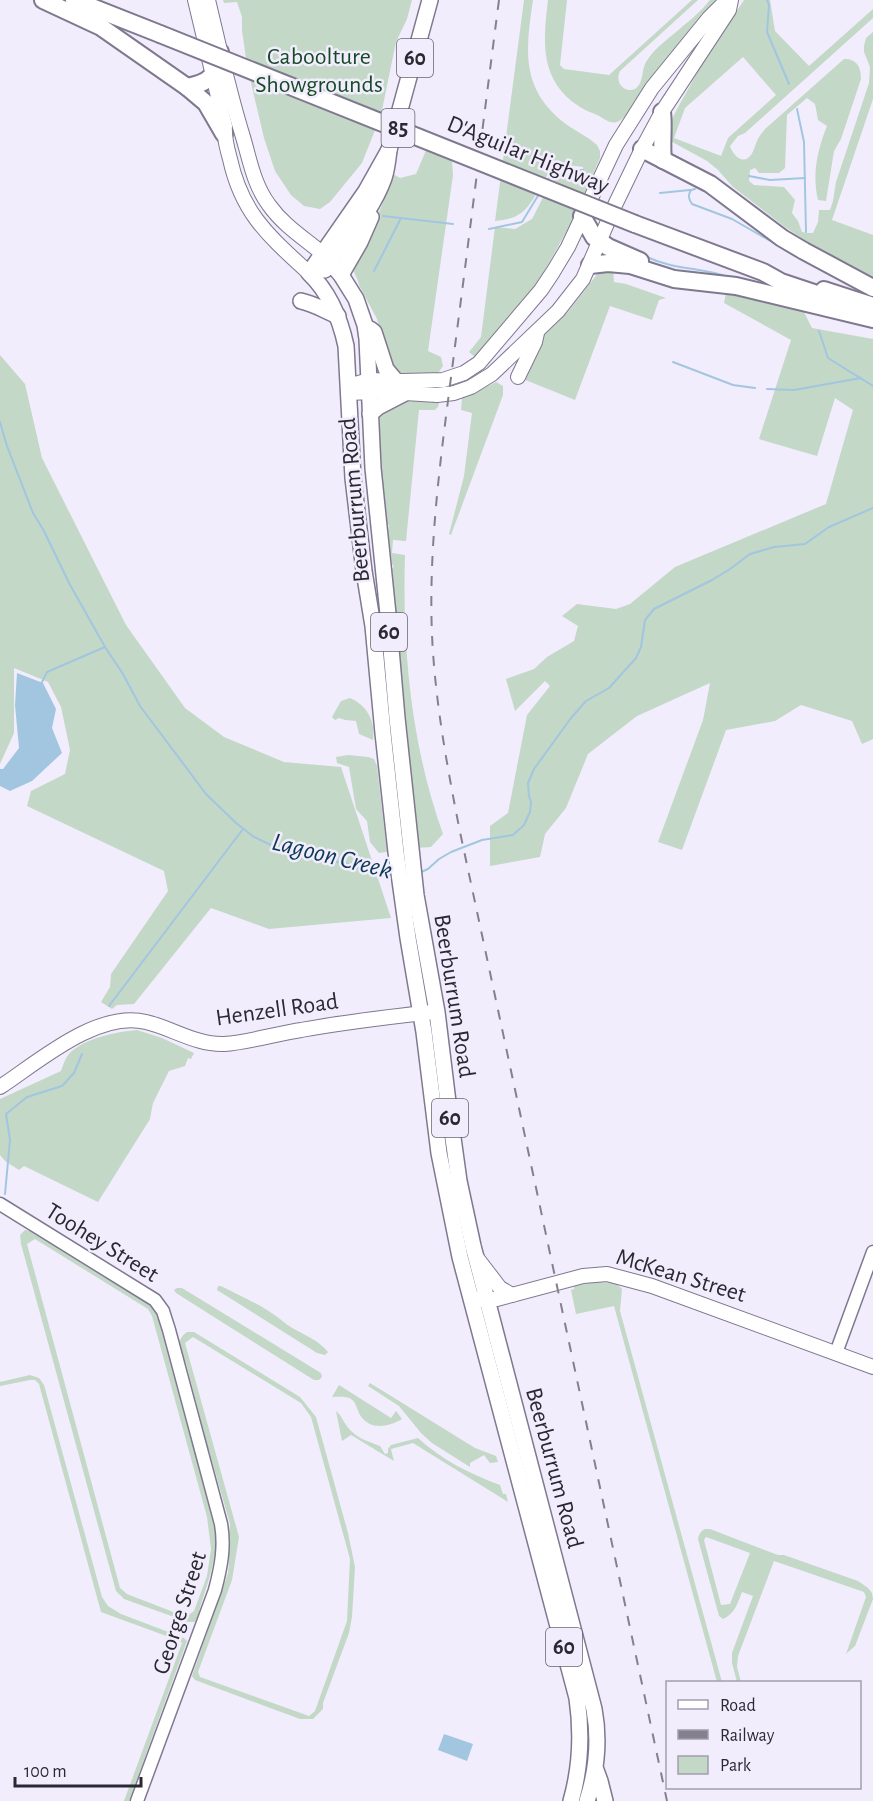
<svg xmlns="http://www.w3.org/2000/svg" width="873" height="1801" font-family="'Alegreya Sans',sans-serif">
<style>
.green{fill:#c3d8c6;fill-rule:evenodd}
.water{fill:#a2c6e0}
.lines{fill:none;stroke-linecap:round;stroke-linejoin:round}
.stream{stroke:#a2c6e0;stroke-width:2}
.tertiary-casing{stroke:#7f788f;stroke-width:15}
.secondary-casing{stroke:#7f788f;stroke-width:16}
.primary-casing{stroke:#7f788f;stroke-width:18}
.trunk-casing{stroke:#7f788f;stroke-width:20}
.tertiary{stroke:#fff;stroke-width:12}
.secondary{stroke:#fff;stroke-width:14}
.primary{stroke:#fff;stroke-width:15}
.trunk{stroke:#fff;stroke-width:16}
.rail{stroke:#84808d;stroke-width:2;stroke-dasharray:10 10;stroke-linecap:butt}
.trunk-bridge-casing{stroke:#7f788f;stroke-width:20;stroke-linecap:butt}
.trunk-bridge{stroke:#fff;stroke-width:16}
.labels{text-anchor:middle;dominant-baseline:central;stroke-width:5;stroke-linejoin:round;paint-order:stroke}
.shield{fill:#f2edfd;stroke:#67636f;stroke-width:1.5}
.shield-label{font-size:22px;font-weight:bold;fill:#2b2832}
.park-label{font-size:24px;fill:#154a25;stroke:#f2edfd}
.street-label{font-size:24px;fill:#2b2832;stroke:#f2edfd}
.water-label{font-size:26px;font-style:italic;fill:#0c3954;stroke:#f2edfd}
</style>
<rect width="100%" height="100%" fill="#f2edfd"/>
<g class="green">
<polygon points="223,0 412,0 407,19 396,42 381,115 362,163 330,202 320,209 304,206 291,195 275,171 264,138 247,66 242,30 242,17 237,2 224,3"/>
<path d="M524 0H533C526 47 520 87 562 121 573 130 586 135 597 145L600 151V158L570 225 540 279 475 357 469 352 481 337 495 227 515 229 532 219 551 182 559 174 583 172V167C575 166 563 163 555 168 550 171 546 177 543 182 529 206 525 219 495 221Z"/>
<path d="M548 0H567L560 65 564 69 609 75 692 0H698L620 71C613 86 631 97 639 85 643 79 642 69 646 62 654 48 671 37 683 26 693 18 702 10 710 0H716C694 26 671 51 651 78 642 90 633 110 622 119 613 127 605 119 597 115 591 112 586 111 580 107 539 81 543 42 548 0Z"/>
<path d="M744 0H770L775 31 809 66 873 9V18L745 133 738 136 730 146C733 155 743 166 751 155 754 151 755 145 757 141 759 136 762 133 765 129L844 59C857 59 861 67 861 79L841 139 834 151 826 201 818 200C812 175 817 151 827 126L818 120 815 104 807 98 787 115 785 168 779 173H759L755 168 750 170 749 181 754 185 784 187 795 200 792 213 798 221 802 232 808 233H813L818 222 819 210H830L833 201 836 182 869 83 870 67 864 52V46L866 38 873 32V99L832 220 873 235V278L809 243 785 227 733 187 718 170 707 161 667 139 672 119 677 109 705 59ZM743 57 776 95 728 138 721 156 674 138 685 108Z"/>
<path d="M427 148 452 161 453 175 428 351 441 357 443 366 438 373 404 374 394 370 386 354 377 319 359 285C358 278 353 273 353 267 354 256 374 223 380 210 385 198 389 186 393 174L400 178 416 174Z"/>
<polygon points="613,269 614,282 626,284 666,298 659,300 652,320 610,306 575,400 523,379 537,346 546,333 568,312 598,273 601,270"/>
<polygon points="726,292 803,310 812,328 873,339 873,739 862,744 852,721 801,705 775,721 726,730 682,850 658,842 703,720 710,683 637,716 588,754 566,808 545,834 540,857 490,866 490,826 508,813 527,715 550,686 545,681 515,711 506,679 534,669 547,657 574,641 578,626 562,616 577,604 616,609 630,604 675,567 826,504 853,410 835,398 817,456 759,439 791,340 724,303"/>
<polygon points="0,355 25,384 42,458 126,625 185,708 224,737 284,762 341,767 391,918 269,929 211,908 134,1004 117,1005 112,1009 101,1002 110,987 111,974 168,891 164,871 27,806 31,791 65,774 70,750 61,707 48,682 14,668 14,733 0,764"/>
<polygon points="496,382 503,386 503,395 451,535 449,534 464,476 472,413 461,410 462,398 473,394"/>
<path d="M412 401H435L439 403 438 407 435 410H419L406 541 393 540 392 553 405 555C402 648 411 745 443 834L431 847 417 848 399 661 392 569 394 567 392 564 388 531 389 525H387L380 471 378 416C385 407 401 402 412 401Z"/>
<path d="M350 698C367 705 376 722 373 740L359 734 356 721 345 720 339 718 335 720 332 717 341 701Z"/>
<polygon points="348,755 368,757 374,759 377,766 387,852 379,853 370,842 367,821 356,809 349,767 337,763 336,757"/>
<path d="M137 1030 162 1038 194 1053 191 1059 188 1058 185 1066 169 1071 153 1103 150 1119 98 1202 24 1166 19 1170 5 1161 0 1155V1099L61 1071C63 1066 65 1058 69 1054 84 1038 116 1032 137 1030Z"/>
<path d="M25 1230 31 1231 152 1306 156 1311 191 1440 196 1445 195 1454 214 1527 218 1532C216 1557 209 1580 201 1604 199 1610 199 1616 195 1622H188L124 1599 116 1591 21 1244 20 1235ZM35 1239 148 1309 152 1316 207 1517 211 1549 207 1576 194 1611 186 1617 127 1594 120 1588 27 1244Z"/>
<polygon points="596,1282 616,1283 622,1289 620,1311 722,1682 717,1682 614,1306 576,1314 571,1290 574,1289 574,1286"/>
<path d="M218 1286H221C244 1298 265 1306 285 1323 299 1334 316 1337 328 1352L325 1355 317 1353 217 1290Z"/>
<polygon points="177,1288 182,1288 321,1373 322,1377 319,1380 314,1380 176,1293 174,1290"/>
<path d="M187 1332H194L300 1397 316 1417 348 1533 355 1567 352 1617 349 1633 323 1703V1709L313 1719H300L195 1680 192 1676 228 1573C230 1557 228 1541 230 1524L209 1450C204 1445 204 1442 205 1436L186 1363C177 1354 176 1339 187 1332ZM193 1337 301 1403 311 1417 350 1559 347 1621 315 1711 309 1716 200 1677 198 1672 232 1580 239 1537 185 1343Z"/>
<polygon points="30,1375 39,1378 44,1385 102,1597 108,1606 121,1614 184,1638 187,1641 129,1801 124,1801 182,1643 180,1641 101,1612 39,1384 35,1380 30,1380 0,1386 0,1382"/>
<polygon points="370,1383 475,1448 496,1456 498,1462 490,1463 484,1455 470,1463 470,1467 432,1443 421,1433 399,1406 368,1386"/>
<path d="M339 1385 391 1418 396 1411 402 1419C389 1427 370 1431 360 1415 357 1410 356 1402 351 1399 346 1396 338 1397 332 1397Z"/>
<path d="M336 1411C341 1415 341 1417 344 1422 352 1436 366 1441 380 1446L385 1454 388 1453V1449L391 1445 418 1438C442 1460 470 1474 500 1485L503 1494H506L508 1502 413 1443 391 1449 394 1461 351 1435 342 1441Z"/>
<path d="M705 1529H710L778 1555H784L858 1581 868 1588 872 1593 873 1599 855 1646 846 1654 866 1597 864 1592 774 1561 738 1656 737 1667 741 1682H737L732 1663V1653L753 1596 742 1592C738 1602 735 1614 723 1619L719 1616 698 1539C699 1534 701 1531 705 1529ZM706 1537 750 1553 730 1604 721 1605 704 1540Z"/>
</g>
<g class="water">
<polygon points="17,673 43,683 56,709 52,728 62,753 32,781 10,791 0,786 0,769 3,769 19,748 15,705"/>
<polygon points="444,1734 473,1744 467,1761 438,1750"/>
</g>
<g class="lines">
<g class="stream">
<polyline points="767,0 769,5 767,32 789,84"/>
<polyline points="797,109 804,142 806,232"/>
<polyline points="749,176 770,180 805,178"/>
<path d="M547 181C555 168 569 170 583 170"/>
<path d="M695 189 691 190C688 195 688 198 692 204L732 219 795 255"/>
<polyline points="660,193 690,190"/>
<polyline points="383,216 453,224"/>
<polyline points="489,229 522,222 539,194"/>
<path d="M647 257C674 270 701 267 728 277"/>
<polyline points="374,271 401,218"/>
<polyline points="819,331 828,358 873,386"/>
<polyline points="673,362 733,385 755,388"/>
<polyline points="767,389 794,390 861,378"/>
<polyline points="0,422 7,446 33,513 44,531 69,583 105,647 123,674 140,706 206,794 236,823 254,837 273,846 303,855 348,864 369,872 392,875"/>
<polyline points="41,684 47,672 105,647"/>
<polyline points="419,873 428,869 439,859 451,852 482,840 513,835 524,825 530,812 531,802 529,796 528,783 534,769 571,718 586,701 609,688 636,658 641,647 645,620 654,609 712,580 730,569 750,554 774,547 805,544 829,527 873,508"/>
<polyline points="109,1006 243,829"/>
<polyline points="5,1194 10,1140 6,1114 27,1097 62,1086 74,1073 82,1054"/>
</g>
<defs>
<g id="tertiary">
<path d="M0 1204 155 1300 163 1311 169 1330 221 1524C225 1547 221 1567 215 1590L137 1801"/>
<polyline points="836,1353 873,1252"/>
</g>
<g id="secondary">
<path d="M195 0 225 126C224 138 227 148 230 159 242 214 269 236 309 273"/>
<path d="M208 0C219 46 229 92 243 137 250 161 254 185 269 205 284 226 304 238 323 254"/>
<polyline points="518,377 535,342 537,333"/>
<polyline points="348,386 369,380 402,381 443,380 464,373 479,363 541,290 553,272 568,247 616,145 652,88 709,18 727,0"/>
<polyline points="348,393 396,391 405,393 437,395 454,393 471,387 492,374 558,311 583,279 615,205 642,149 662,112 729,10 731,0"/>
<path d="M0 1087C38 1062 97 1010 146 1022 172 1028 196 1045 224 1044 250 1042 275 1034 301 1030 344 1022 388 1017 432 1012"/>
<polyline points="477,1258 500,1288 512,1295"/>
<polyline points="478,1299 497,1299 583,1276 607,1274 652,1286 873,1367"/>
</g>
<g id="primary">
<path d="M389 150 366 191 309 273C330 293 340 318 346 346L353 478 364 571 373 626 383 733 396 852 408 938 424 1032 439 1153 460 1257 577 1698C582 1733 581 1766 571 1801"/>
<path d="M323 254 341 275 356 299 365 325 367 339 373 468 388 614 397 718 416 895 437 1012 448 1102 459 1181 473 1246 594 1709C600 1741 597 1770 587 1801"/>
<path d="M325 270C345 241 372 212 384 178 387 169 388 159 389 150L430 0"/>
<polyline points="341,275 360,242 371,217"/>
<path d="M301 301C315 304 325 311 338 316"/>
<polyline points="370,329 374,332 386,369 396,381"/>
<polyline points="370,414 378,407 405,393"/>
<polyline points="596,1770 600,1781 605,1801"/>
</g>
<g id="trunk">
<polyline points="43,0 101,27 187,87 206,103 224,134"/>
<polyline points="74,0 160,34"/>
<path d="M187 87C212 82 215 76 220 52"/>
<path d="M662 112C664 128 661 144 663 160"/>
<polyline points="642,149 710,184 782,238 804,251 873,288"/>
<polyline points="582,216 594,237 608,247 640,261"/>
<polyline points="635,224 763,272 781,282 832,299"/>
<polyline points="590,265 608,263 630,265 674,279 736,286 873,319"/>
<polyline points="824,290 873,306"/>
</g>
</defs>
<use href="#tertiary" class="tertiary-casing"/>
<use href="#secondary" class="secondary-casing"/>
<use href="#primary" class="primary-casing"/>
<use href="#trunk" class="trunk-casing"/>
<use href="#tertiary" class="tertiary"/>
<use href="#secondary" class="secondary"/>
<use href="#primary" class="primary"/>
<use href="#trunk" class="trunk"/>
<path class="rail" d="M499 0C484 115 470 231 455 346 443 442 428 538 432 635 435 701 447 766 460 832L667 1801"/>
<defs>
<polyline id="trunk-bridge" points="160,34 635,224"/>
</defs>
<use href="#trunk-bridge" class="trunk-bridge-casing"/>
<use href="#trunk-bridge" class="trunk-bridge"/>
</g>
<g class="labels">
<g class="shield">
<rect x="397" y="39" width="36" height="38" rx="4.5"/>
<rect x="381.5" y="109" width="33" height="38" rx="4.5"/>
<rect x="371" y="613" width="36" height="38" rx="4.5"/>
<rect x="432" y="1099" width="36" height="38" rx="4.5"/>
<rect x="546" y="1628" width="36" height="38" rx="4.5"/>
</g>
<g class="shield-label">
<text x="415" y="58">60</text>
<text x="398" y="128">85</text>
<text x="389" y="632">60</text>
<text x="450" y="1118">60</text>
<text x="564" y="1647">60</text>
</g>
<g class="park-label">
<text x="319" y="57">Caboolture<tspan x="319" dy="28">Showgrounds</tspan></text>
</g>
<g class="street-label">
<text transform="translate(528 155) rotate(22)">D'Aguilar Highway</text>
<text transform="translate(355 500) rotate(-95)">Beerburrum Road</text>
<text transform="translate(454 996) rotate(81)">Beerburrum Road</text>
<text transform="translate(277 1010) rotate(-8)">Henzell Road</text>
<text transform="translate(102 1243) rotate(32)">Toohey Street</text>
<text transform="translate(681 1276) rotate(17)">McKean Street</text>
<text transform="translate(554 1468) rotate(75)">Beerburrum Road</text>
<text transform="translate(180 1613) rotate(-72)">George Street</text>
</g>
<g class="water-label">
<text transform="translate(332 856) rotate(14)">Lagoon Creek</text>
</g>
</g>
<rect x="666" y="1681" width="195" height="108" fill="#f2edfd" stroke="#a29eac" stroke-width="1.5"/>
<rect x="678" y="1700" width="30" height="9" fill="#ffffff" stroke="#a29eac" stroke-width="1.5"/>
<text x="720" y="1711" font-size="18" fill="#2b2832">Road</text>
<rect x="678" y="1730" width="30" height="9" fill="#84808d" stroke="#a29eac" stroke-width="1.5"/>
<text x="720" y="1741" font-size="18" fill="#2b2832">Railway</text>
<rect x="678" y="1756" width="30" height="18" fill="#c3d8c6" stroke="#a29eac" stroke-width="1.5"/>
<text x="720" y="1771" font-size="18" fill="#2b2832">Park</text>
<path d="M15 1777v9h126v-9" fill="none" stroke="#2b2832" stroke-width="3"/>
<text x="24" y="1777" font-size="18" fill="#2b2832" stroke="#f2edfd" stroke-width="4.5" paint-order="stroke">100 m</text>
</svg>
